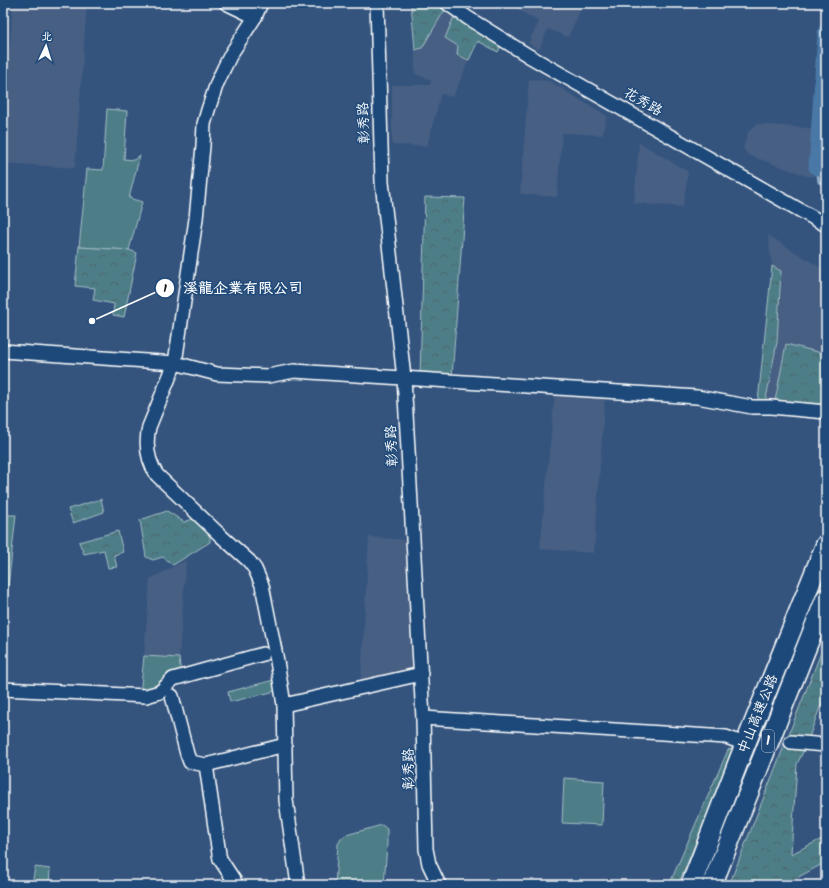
<svg xmlns="http://www.w3.org/2000/svg" width="829" height="888" font-family="Kalam,'LXGW WenKai TC',sans-serif">
<style>
.built{fill:#465e83}
.grass{fill:#4e7e88;stroke:#a6bec4}
.forest{fill:url(#forest-crowns);stroke:#a6bec4}
.lines{fill:none;stroke-linecap:round;stroke-linejoin:round}
.stream{stroke:#92aeca;stroke-width:3}
.river{stroke:#4a78a6;stroke-width:17}
.minor-tunnel{stroke:#526e91;stroke-width:13;stroke-dasharray:13 6;stroke-linecap:butt}
.minor-casing{stroke:#fff;stroke-width:16}
.highway-casing{stroke:#fff;stroke-width:22}
.minor{stroke:#1f4a7a;stroke-width:13}
.highway{stroke:#1f4a7a;stroke-width:19}
.labels{text-anchor:middle;dominant-baseline:central;stroke-width:3;stroke-linejoin:round;paint-order:stroke}
.shield{fill:#1f4a7a;stroke:#bcc9d7;stroke-width:1}
.shield-label{font-size:13px;font-weight:bold;fill:#fff}
.street-label{font-size:14px;fill:#fff;stroke:#1f4a7a}
.leader{fill:none;stroke:#fff;stroke-width:1.5}
.callout-dot{fill:#fff;stroke:#1f4a7a;stroke-width:1.5}
.mark-label{font-size:12px;text-anchor:middle;font-weight:bold;fill:#111}
.callout-label{font-size:15px;text-anchor:middle;font-weight:bold;fill:#fff;stroke:#1f4a7a;stroke-width:3;stroke-linejoin:round;paint-order:stroke}
</style>
<defs>
<pattern id="forest-crowns" width="20" height="18" patternUnits="userSpaceOnUse"><rect width="20" height="18" fill="#4e7e88"/><path d="M2 6a3 3 0 1 1 6 0M12 15a3 3 0 1 1 6 0" fill="none" stroke="#4d656a"/></pattern>
</defs>
<rect width="100%" height="100%" fill="#34547e"/>
<filter id="ink" filterUnits="userSpaceOnUse"><feTurbulence type="fractalNoise" baseFrequency=".025" numOctaves="2"/><feDisplacementMap in="SourceGraphic" scale="8" xChannelSelector="R" yChannelSelector="G"/><feConvolveMatrix kernelMatrix="1 2 1 2 8 2 1 2 1" color-interpolation-filters="sRGB"/></filter>
<g filter="url(#ink)">
<g class="built">
<polygon points="13,3 87,3 75,168 3,163 3,141"/>
<polygon points="518,3 584,3 568,37 548,29 539,50 528,43 539,22 515,8"/>
<polygon points="446,8 455,14 458,46 458,55 469,60 453,97 441,94 427,146 392,145 392,85 430,85 431,80 415,74 415,50 422,48"/>
<polygon points="529,79 549,81 607,116 602,135 562,133 557,197 520,194"/>
<polygon points="757,124 820,129 818,173 810,177 748,155 743,148 748,132"/>
<polygon points="639,142 688,172 683,207 634,203"/>
<polygon points="768,235 826,271 826,354 786,344 775,401 766,399 777,342 781,271 772,266"/>
<polygon points="555,392 605,395 594,553 540,549"/>
<polygon points="369,537 407,540 414,668 361,680"/>
<polygon points="186,560 179,658 144,656 150,579"/>
</g>
<g class="grass">
<polygon points="107,109 127,111 124,159 134,160 140,155 129,198 142,202 129,250 79,247 87,169 103,170"/>
<polygon points="3,515 16,515 3,632"/>
<polygon points="144,656 179,658 181,674 157,695 140,695"/>
<polygon points="274,680 276,691 230,702 228,692"/>
<polygon points="564,778 604,781 602,825 562,823"/>
<polygon points="382,825 387,829 387,845 384,885 335,885 338,844 341,839 346,835"/>
</g>
<g class="forest">
<polygon points="411,3 437,3 446,8 422,48 415,50"/>
<polygon points="455,14 502,43 498,52 478,41 469,60 457,55 458,46 445,38"/>
<polygon points="425,197 465,198 452,377 420,375"/>
<polygon points="79,247 129,250 137,253 124,317 113,315 114,304 93,300 95,288 75,286"/>
<polygon points="772,266 781,271 777,342 766,399 767,403 758,401"/>
<polygon points="786,344 826,354 826,381 824,406 775,401"/>
<polygon points="101,499 104,512 73,523 68,509"/>
<path d="M167 511 184 522 193 519C203 526 211 529 210 542L173 565 163 557 153 560 146 557 140 520Z"/>
<polygon points="118,531 123,552 114,555 117,567 108,568 104,550 84,554 79,542"/>
<polygon points="826,640 826,691 805,748 797,764 791,854 826,837 826,862 784,885 729,885"/>
<polygon points="737,747 678,885 669,885 728,750"/>
<polygon points="35,867 50,869 49,885 32,885"/>
</g>
<g class="lines">
<polyline class="stream" points="817,167 819,182 826,185"/>
<polyline class="river" points="817,167 826,32"/>
<polyline class="minor-tunnel" points="739,741 791,742"/>
<defs>
<g id="minor">
<polyline points="226,3 255,17"/>
<path d="M261 3 255 17 231 54 224 68 217 83 208 110 204 124 203 146 196 219 175 363 149 427C145 445 147 460 157 475L221 536 249 561 255 569 262 585 277 661 284 705 286 800 298 885"/>
<polyline points="377,3 382,182 404,378 423,718 426,849 429,864 439,885"/>
<polyline points="447,3 468,18 529,56 826,225"/>
<polyline points="3,351 175,363 217,374 268,376 294,371 697,397 752,407 771,407 826,412"/>
<polyline points="3,689 146,696 160,692 173,679 263,654"/>
<polyline points="172,696 187,754 190,762 206,765 219,854 220,859 237,885"/>
<polyline points="284,705 421,674"/>
<polyline points="423,718 726,737 737,741"/>
<polyline points="791,742 826,745"/>
<polyline points="206,765 285,745"/>
</g>
<g id="highway">
<polyline points="691,885 739,760 826,544"/>
<polyline points="712,885 826,598"/>
</g>
</defs>
<use href="#minor" class="minor-casing"/>
<use href="#highway" class="highway-casing"/>
<use href="#minor" class="minor"/>
<use href="#highway" class="highway"/>
</g>
</g>
<g class="labels">
<rect class="shield" x="762" y="730" width="12" height="22" rx="3"/>
<g class="shield-label">
<text x="768" y="741">1</text>
</g>
<g class="street-label">
<text transform="translate(643 102) rotate(30)">花秀路</text>
<text transform="translate(364 123) rotate(-92)">彰秀路</text>
<text transform="translate(392 446) rotate(-93)">彰秀路</text>
<text transform="translate(758 714) rotate(-68)">中山高速公路</text>
<text transform="translate(409 769) rotate(-91)">彰秀路</text>
</g>
</g>
<path class="leader" d="M92 321L165 288"/>
<g class="callout-dot">
<circle cx="92" cy="321" r="4"/>
<circle cx="165" cy="288" r="10"/>
</g>
<g class="mark-label">
<text x="165" y="292">1</text>
</g>
<g class="callout-label">
<text x="243" y="293">溪龍企業有限公司</text>
</g>
<rect width="829" height="888" fill="none" stroke="#1f4a7a" stroke-width="16"/>
<rect x="8" y="8" width="813" height="872" fill="none" stroke="#fff" stroke-width="1.5" filter="url(#ink)"/>
<g transform="translate(46 46) rotate(4)" stroke="#1f4a7a" stroke-width="3" paint-order="stroke">
<path d="M0-3L7 15L0 10L-7 15Z" fill="#ffffff"/>
<text y="-6" font-size="11" font-weight="bold" text-anchor="middle" fill="#ffffff">北</text>
</g>
</svg>
